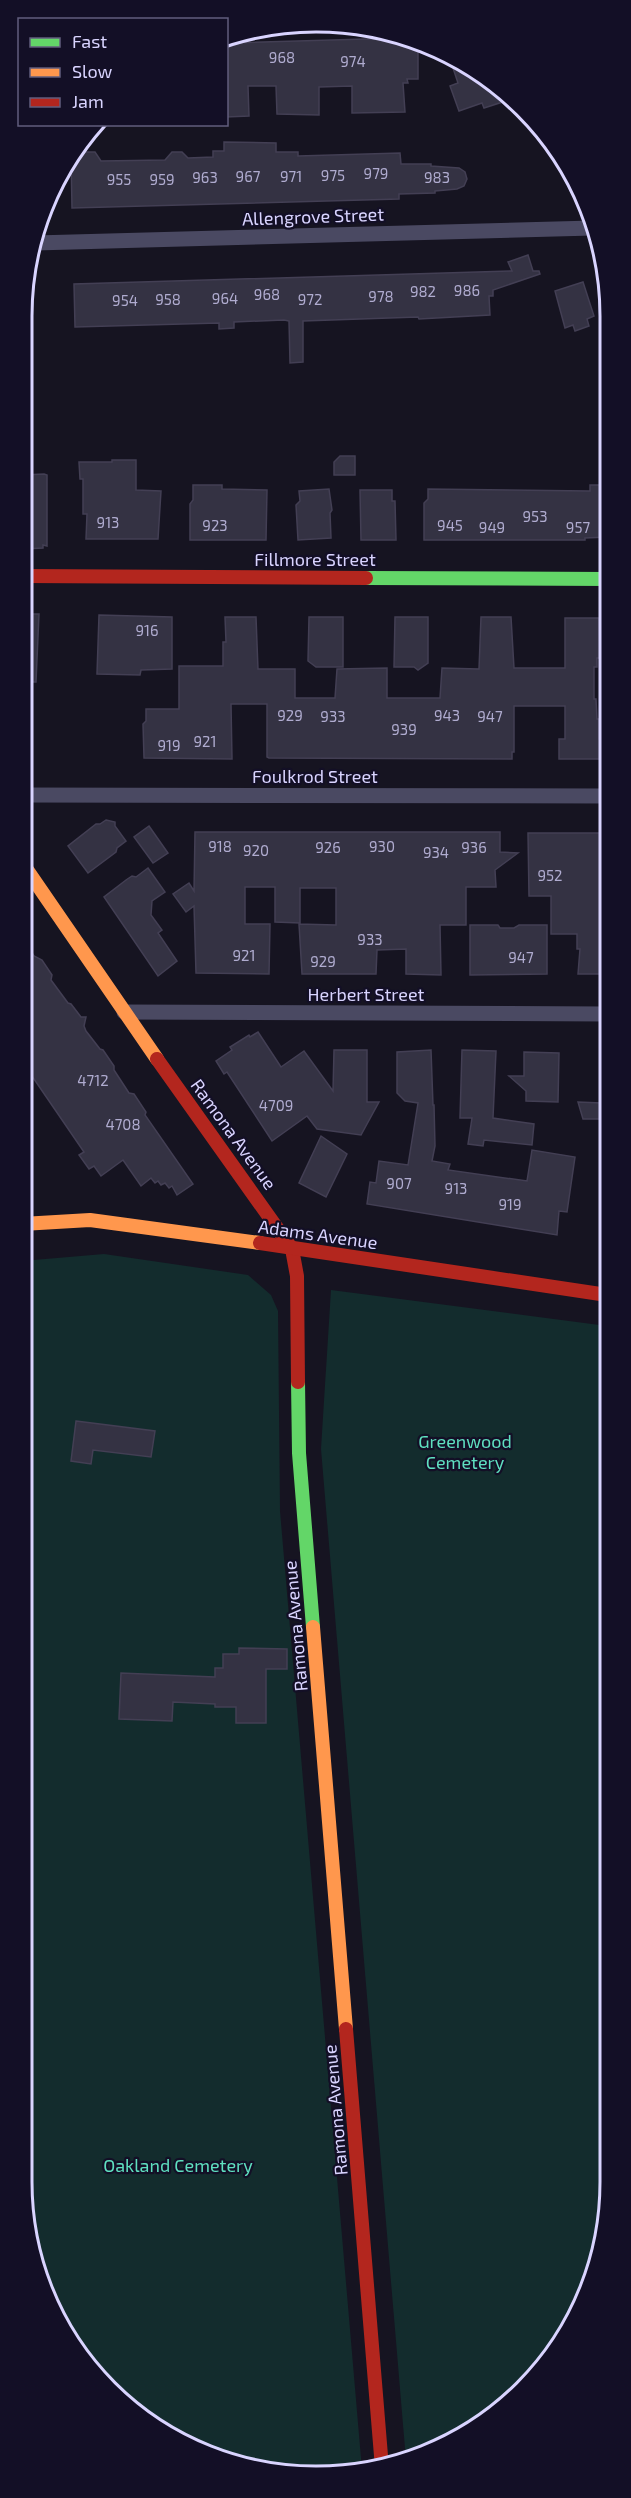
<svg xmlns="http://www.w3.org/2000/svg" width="631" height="2498" font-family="'Exo 2',sans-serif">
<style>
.green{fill:#132c2d}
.building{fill:#343243;stroke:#433f54;stroke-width:1.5}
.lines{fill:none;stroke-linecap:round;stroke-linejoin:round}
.street{stroke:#4a4962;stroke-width:15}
.fast{stroke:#63d668;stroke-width:14}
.slow{stroke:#ff974d;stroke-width:14}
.jam{stroke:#b3261e;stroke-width:14}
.labels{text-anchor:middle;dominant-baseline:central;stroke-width:4.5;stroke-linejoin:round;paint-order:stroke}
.number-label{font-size:15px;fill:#b0acd0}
.street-label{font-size:18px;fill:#d9d4ff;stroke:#130f26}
.park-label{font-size:18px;fill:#5fe0c0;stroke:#130f26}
.rim{fill:none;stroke:#d9d4ff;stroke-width:3}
</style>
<rect width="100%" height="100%" fill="#161421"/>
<g class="green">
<polygon points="104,1254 248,1275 271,1295 278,1311 280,1511 362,2470 296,2476 185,2446 94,2377 43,2295 21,2182 22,1261"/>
<polygon points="331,1290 607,1326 607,2221 571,2329 495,2416 406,2460 321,1449"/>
</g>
<g class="building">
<polygon points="400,38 418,43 418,79 407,79 408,83 403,83 405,112 352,113 352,86 319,87 319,115 277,114 276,86 248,86 249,116 226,117 226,43"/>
<polygon points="448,53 490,83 512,99 484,108 482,103 459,111 450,86 458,83"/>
<polygon points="224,142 276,143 276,152 298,152 298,156 400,153 401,164 431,164 431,166 459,168 465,172 467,179 464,186 457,189 435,191 435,193 399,194 399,199 72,208 71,156 74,152 95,152 101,161 165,160 172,152 182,152 188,158 213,157 213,151 224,151"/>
<polygon points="528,255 533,271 539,271 540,274 493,290 493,296 489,296 490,315 419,319 418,317 303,321 303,362 290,363 289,321 284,320 234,322 234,328 219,329 219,323 75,327 74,284 512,271 508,262"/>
<polygon points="583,282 594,316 587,319 589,326 575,331 573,325 565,328 555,291"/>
<polygon points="340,456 355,456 355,475 334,475 334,462"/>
<polygon points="112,460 136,460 136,490 161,491 158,539 86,539 87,514 83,514 83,479 80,479 79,462 112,462"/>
<polygon points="44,474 47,475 47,546 43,545 43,548 23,549 23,475"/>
<polygon points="193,485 222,485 222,489 267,490 266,540 190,540 190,504 193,500"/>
<polygon points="590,485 608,485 608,537 585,538 585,540 424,540 424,503 428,499 428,489 590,491"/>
<polygon points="329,489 332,510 330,513 331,538 298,540 296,505 300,501 299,491"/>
<polygon points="360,490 392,490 392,501 395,501 396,540 361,540"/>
<polygon points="23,614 39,614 36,682 23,682"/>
<polygon points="99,615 172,617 172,669 141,670 140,675 97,674"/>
<polygon points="225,617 256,617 258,669 295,669 295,698 335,698 337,669 387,668 387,698 440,698 442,668 479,669 481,617 511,617 514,668 565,668 565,618 599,618 600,658 597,658 597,667 594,667 594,699 596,699 597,719 599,719 599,739 605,739 604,759 559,759 559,739 565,739 565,706 514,706 514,752 512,752 512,759 269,758 267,757 267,704 231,704 232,759 144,758 143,724 146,721 146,709 179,709 179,666 223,666 223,642 226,642"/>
<polygon points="309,617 343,617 343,667 316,667 308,661"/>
<polygon points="395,617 428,617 428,663 418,670 414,667 394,667"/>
<polygon points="106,820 115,822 115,826 126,841 117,848 116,852 88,873 68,846 96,824 100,824"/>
<polygon points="149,826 168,853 153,863 134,837"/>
<polygon points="195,832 500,832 500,852 518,853 495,870 496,887 466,887 466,925 440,925 441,975 406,974 406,949 377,950 376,974 302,974 299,924 336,925 336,888 300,888 300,923 275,922 275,887 245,887 245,924 270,924 269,974 196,973 194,906 186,912 173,894 189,883 194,891"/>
<polygon points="528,833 601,833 601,890 607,890 607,974 578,974 580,949 577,949 577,934 551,934 551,896 529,896"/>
<polygon points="148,868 165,892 152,901 151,915 162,930 158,933 177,961 158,976 104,897 126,880 132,876 136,877"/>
<polygon points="470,925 498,925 500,928 514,928 519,925 547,925 547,974 470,975"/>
<polygon points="23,939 34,956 42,960 52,975 51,980 68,1003 71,1004 81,1017 86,1017 84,1026 86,1031 100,1049 103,1050 114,1066 114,1070 129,1093 134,1094 146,1112 145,1115 193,1184 177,1195 172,1186 169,1188 165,1183 161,1185 158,1181 155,1183 151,1178 141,1186 123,1160 101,1176 94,1166 89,1169 79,1155 84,1152 23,1063"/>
<polygon points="258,1032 281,1067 304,1051 333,1091 334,1050 367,1050 367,1102 379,1102 361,1135 317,1129 307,1116 272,1141 227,1072 224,1074 216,1061 232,1050 230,1047 249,1035 250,1037"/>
<polygon points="431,1050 433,1105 434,1105 435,1146 432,1161 450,1164 448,1170 527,1181 532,1150 575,1157 567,1212 559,1211 557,1235 367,1204 370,1182 376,1183 379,1161 408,1165 418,1103 405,1101 397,1093 397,1052"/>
<polygon points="462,1050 496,1051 493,1118 534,1124 532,1145 484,1140 483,1146 468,1144 472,1118 460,1118"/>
<polygon points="524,1052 559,1053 558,1102 526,1101 526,1091 509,1076 524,1076"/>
<polygon points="578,1102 601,1103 601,1119 583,1119"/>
<polygon points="321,1136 347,1154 326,1197 299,1183"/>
<polygon points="76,1421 155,1431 151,1457 93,1450 91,1464 71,1461"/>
<polygon points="239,1648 287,1649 287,1669 266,1669 266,1723 236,1723 236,1707 215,1707 215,1704 173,1702 172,1721 119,1719 121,1673 215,1677 215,1668 223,1668 223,1654 239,1654"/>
</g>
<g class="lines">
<g class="street">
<polyline points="35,243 593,228"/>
<polyline points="23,795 607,796"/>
<polyline points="124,1012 607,1014"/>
</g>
<g class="fast">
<polyline points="366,578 608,579"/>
<polyline points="298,1382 299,1453 313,1627"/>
</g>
<g class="slow">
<polyline points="23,864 157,1059"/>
<polyline points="22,1224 90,1220 260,1243"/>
<polyline points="313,1627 346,2029"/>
</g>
<g class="jam">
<polyline points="23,576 366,578"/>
<polyline points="157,1059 292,1249 297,1276 298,1382"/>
<polyline points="260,1243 607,1295"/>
<polyline points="346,2029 382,2468"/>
</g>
</g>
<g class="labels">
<g class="number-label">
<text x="282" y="57">968</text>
<text x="353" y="61">974</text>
<text x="376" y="173">979</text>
<text x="333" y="175">975</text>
<text x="248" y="176">967</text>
<text x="291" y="176">971</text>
<text x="205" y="177">963</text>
<text x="437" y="177">983</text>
<text x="119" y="179">955</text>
<text x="162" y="179">959</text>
<text x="467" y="290">986</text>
<text x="423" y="291">982</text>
<text x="267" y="294">968</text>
<text x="381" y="296">978</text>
<text x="225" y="298">964</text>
<text x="168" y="299">958</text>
<text x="310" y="299">972</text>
<text x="125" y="300">954</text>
<text x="535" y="516">953</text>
<text x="108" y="522">913</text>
<text x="215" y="525">923</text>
<text x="450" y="525">945</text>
<text x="492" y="527">949</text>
<text x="578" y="527">957</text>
<text x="147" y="630">916</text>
<text x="290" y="715">929</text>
<text x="447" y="715">943</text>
<text x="333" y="716">933</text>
<text x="490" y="716">947</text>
<text x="404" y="729">939</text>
<text x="205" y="741">921</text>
<text x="169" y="745">919</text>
<text x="220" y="846">918</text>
<text x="382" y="846">930</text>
<text x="328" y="847">926</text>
<text x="474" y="847">936</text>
<text x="256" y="850">920</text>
<text x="436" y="852">934</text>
<text x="550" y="875">952</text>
<text x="370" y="939">933</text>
<text x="244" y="955">921</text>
<text x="521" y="957">947</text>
<text x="323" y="961">929</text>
<text x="93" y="1080">4712</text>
<text x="276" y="1105">4709</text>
<text x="123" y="1124">4708</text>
<text x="399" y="1183">907</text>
<text x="456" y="1188">913</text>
<text x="510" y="1204">919</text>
</g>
<g class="street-label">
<text transform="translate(313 216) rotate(-2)">Allengrove Street</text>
<text x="315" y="559">Fillmore Street</text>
<text x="315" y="776">Foulkrod Street</text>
<text x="366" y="994">Herbert Street</text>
<text transform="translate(234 1134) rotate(54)">Ramona Avenue</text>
<text transform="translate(318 1234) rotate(8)">Adams Avenue</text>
<text transform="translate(295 1626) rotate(-95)">Ramona Avenue</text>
<text transform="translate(335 2110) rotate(-95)">Ramona Avenue</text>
</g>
<g class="park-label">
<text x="465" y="1441">Greenwood<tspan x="465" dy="21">Cemetery</tspan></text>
<text x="178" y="2165">Oakland Cemetery</text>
</g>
</g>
<path d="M0 0H631V2498H0ZM316 32H316A284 284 0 0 1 600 316V2182A284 284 0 0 1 316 2466H316A284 284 0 0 1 32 2182V316A284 284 0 0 1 316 32Z" fill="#130f26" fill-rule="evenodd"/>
<path class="rim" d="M316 32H316A284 284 0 0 1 600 316V2182A284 284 0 0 1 316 2466H316A284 284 0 0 1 32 2182V316A284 284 0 0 1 316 32Z"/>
<rect x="18" y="18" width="210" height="108" fill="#130f26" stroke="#625e7d" stroke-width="1.5"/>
<rect x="30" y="38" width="30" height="9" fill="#63d668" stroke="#625e7d" stroke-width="1.5"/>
<text x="72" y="48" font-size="18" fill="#d9d4ff">Fast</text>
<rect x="30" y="68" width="30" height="9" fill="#ff974d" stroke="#625e7d" stroke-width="1.5"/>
<text x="72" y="78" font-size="18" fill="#d9d4ff">Slow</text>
<rect x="30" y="98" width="30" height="9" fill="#b3261e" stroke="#625e7d" stroke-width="1.5"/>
<text x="72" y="108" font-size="18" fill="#d9d4ff">Jam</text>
</svg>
